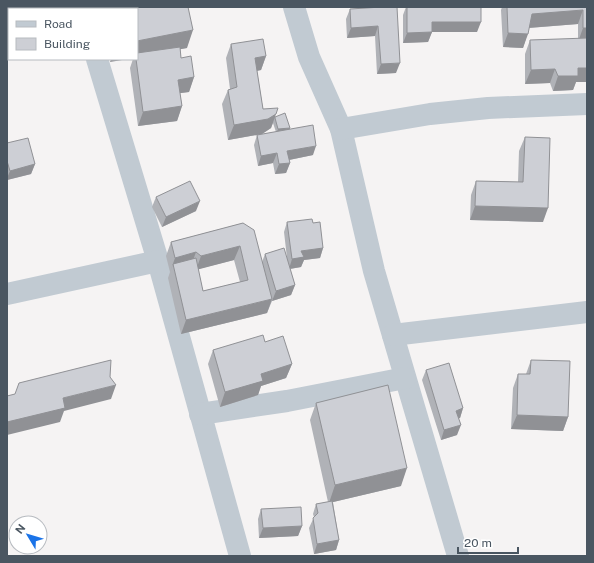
<svg xmlns="http://www.w3.org/2000/svg" width="594" height="563" font-family="'Public Sans',sans-serif">
<style>
.lines{fill:none;stroke-linecap:round;stroke-linejoin:round}
.minor{stroke:#c1cad2;stroke-width:22}
.wall{fill:#b0b2b7;fill-rule:evenodd}
.shaded-wall{fill:#909195}
.building{fill:#cdcfd5;stroke:#909195}
</style>
<rect width="100%" height="100%" fill="#f5f3f3"/>
<g class="lines">
<g class="minor">
<polyline points="81,7 82,9"/>
<polyline points="294,7 309,57 341,129 374,271 458,556"/>
<polyline points="97,59 158,261 240,556"/>
<polyline points="341,129 430,114 488,108 587,104"/>
<polyline points="7,294 158,261"/>
<polyline points="393,335 587,312"/>
<polyline points="200,414 287,401 405,378"/>
</g>
</g>
<g class="wall">
<polygon points="97,7 188,7 187,48 180,49 181,58 194,77 189,92 180,93 182,106 177,121 138,126 130,68 133,59 137,59 137,9 97,9"/>
<polygon points="382,7 396,73 377,74 375,36 347,38 346,19 350,9"/>
<polygon points="406,7 481,7 477,32 432,32 428,42 403,43 403,15"/>
<polygon points="502,7 587,7 587,82 576,82 573,90 553,91 550,83 525,84 525,54 530,40 578,39 578,24 529,28 523,48 503,47 501,10"/>
<polygon points="231,44 266,56 261,70 257,71 263,109 275,117 290,128 290,129 313,155 289,160 290,163 286,173 275,174 273,163 258,166 254,145 257,135 276,132 273,123 271,128 262,134 228,140 222,104 228,90 230,89 226,58"/>
<polygon points="525,137 543,222 470,220 471,195 476,181 518,182 519,151"/>
<polygon points="7,143 35,164 31,174 7,180"/>
<polygon points="156,197 196,211 162,227 152,207"/>
<path d="M287 222 313 223 323 248 320 258 304 260 301 267 290 269 295 285 291 295 272 301 267 313 181 334 168 278 170 272 166 256 171 242 243 223 262 262 265 254 287 258 284 232ZM234 260 240 282 203 291 198 269Z"/>
<polygon points="265,342 292,364 286,378 261,386 258,395 220,407 208,364 213,350"/>
<polygon points="531,360 568,417 563,431 511,429 513,388 518,374 526,374"/>
<polygon points="426,370 463,408 460,418 459,418 457,435 441,440 422,380"/>
<polygon points="316,403 401,486 333,502 339,540 336,550 314,554 309,528 314,517 313,514 316,504 328,502 310,420"/>
<polygon points="261,509 302,526 298,536 259,538 258,519"/>
</g>
<g class="shaded-wall">
<polygon points="583,10 578,24 527,28 532,14"/>
<polygon points="432,22 481,22 477,32 428,32"/>
<polygon points="378,26 375,36 347,38 351,28"/>
<polygon points="583,28 587,28 587,42 578,42"/>
<polygon points="193,30 187,48 137,57 137,41"/>
<polygon points="432,32 428,42 403,43 407,33"/>
<polygon points="508,33 528,34 523,48 503,47"/>
<polygon points="266,56 261,70 250,72 255,58"/>
<polygon points="111,59 128,59 110,62"/>
<polygon points="400,63 396,73 377,74 381,64"/>
<polygon points="578,68 587,68 587,82 576,82 573,90 553,91 558,76"/>
<polygon points="555,69 550,83 525,84 531,70"/>
<polygon points="194,77 189,92 173,94 178,80"/>
<polygon points="182,106 177,121 138,126 143,112"/>
<polygon points="276,114 271,128 262,134 228,140 234,125"/>
<polygon points="290,128 288,133 276,134 278,129"/>
<polygon points="316,146 313,155 284,161 287,151"/>
<polygon points="277,153 273,163 258,166 261,156"/>
<polygon points="290,163 286,173 275,174 279,164"/>
<polygon points="35,164 31,174 7,180 7,178 10,171"/>
<polygon points="200,201 196,211 162,227 166,217"/>
<polygon points="475,206 548,208 543,222 470,220"/>
<polygon points="240,246 234,260 196,270 201,256"/>
<polygon points="323,248 320,258 304,260 301,267 289,269 292,259 301,251"/>
<polygon points="196,252 191,266 173,264 170,272 175,258"/>
<polygon points="295,285 291,295 272,301 276,291"/>
<polygon points="272,299 267,313 181,334 186,320"/>
<polygon points="292,364 286,378 261,386 258,395 220,407 225,392 261,374"/>
<polygon points="116,385 111,399 64,411 60,422 7,435 7,422 63,398"/>
<polygon points="463,408 460,418 453,421 456,411"/>
<polygon points="517,415 568,417 563,431 511,429"/>
<polygon points="461,425 457,435 441,440 444,430"/>
<polygon points="407,468 401,486 329,503 335,485"/>
<polygon points="302,526 298,536 259,538 263,528"/>
<polygon points="339,540 336,550 314,554 317,544"/>
</g>
<g class="building">
<polygon points="108,7 188,7 193,30 137,41 137,9 108,9"/>
<polygon points="382,7 397,7 400,63 381,64 378,26 351,28 350,9"/>
<polygon points="407,7 481,7 481,22 432,22 432,32 407,33"/>
<polygon points="507,7 587,7 587,28 583,28 583,10 532,14 528,34 508,33"/>
<polygon points="587,38 587,68 578,68 578,76 558,76 555,69 531,70 530,40"/>
<polygon points="263,39 266,56 255,58 263,109 278,108 276,114 268,119 234,125 228,90 237,87 231,44"/>
<polygon points="180,47 181,58 191,56 194,77 178,80 182,106 143,112 136,59 137,59 137,53"/>
<polygon points="285,113 290,128 278,129 275,118 275,117"/>
<polygon points="313,125 316,146 287,151 290,163 279,164 277,153 261,156 257,135"/>
<polygon points="525,137 550,138 548,208 475,206 476,181 523,182"/>
<polygon points="28,138 35,164 10,171 7,161 7,143"/>
<polygon points="190,181 200,201 166,217 156,197"/>
<polygon points="312,219 313,223 320,222 323,248 301,251 304,257 292,259 287,222"/>
<polygon points="243,223 254,230 272,299 186,320 173,264 196,258 203,291 248,280 240,246 201,256 196,252 175,258 171,242"/>
<polygon points="284,248 295,285 276,291 265,254"/>
<polygon points="263,335 265,342 283,336 292,364 261,374 263,381 225,392 213,350"/>
<polygon points="111,360 110,377 116,385 63,398 65,408 7,422 7,396 15,394 19,383"/>
<polygon points="531,360 570,361 568,417 517,415 518,374 530,374"/>
<polygon points="449,363 463,408 456,411 461,425 444,430 426,370"/>
<polygon points="388,385 407,468 335,485 316,403"/>
<polygon points="332,501 339,540 317,544 313,518 318,513 316,504"/>
<polygon points="301,507 302,526 263,528 261,509"/>
</g>
<rect width="594" height="563" fill="none" stroke="#4a5661" stroke-width="16"/>
<rect x="8" y="8" width="130" height="52" fill="#ffffff" stroke="#b7bbc0"/>
<rect x="16" y="21" width="20" height="6" fill="#c1cad2" stroke="#b7bbc0"/>
<text x="44" y="28" font-size="12" fill="#4a5661">Road</text>
<rect x="16" y="38" width="20" height="12" fill="#cdcfd5" stroke="#b7bbc0"/>
<text x="44" y="48" font-size="12" fill="#4a5661">Building</text>
<g transform="translate(28 535) rotate(308)"><circle r="19" fill="#ffffff" stroke="#b7bbc0"/>
<path d="M0-3L7 15L0 10L-7 15Z" fill="#1a73e8"/>
<text y="-6" font-size="11" font-weight="bold" text-anchor="middle" fill="#4a5661">N</text>
</g>
<path d="M458 547v6h60v-6" fill="none" stroke="#4a5661" stroke-width="2"/>
<text x="464" y="547" font-size="12" fill="#4a5661" stroke="#ffffff" stroke-width="3" paint-order="stroke">20 m</text>
</svg>
